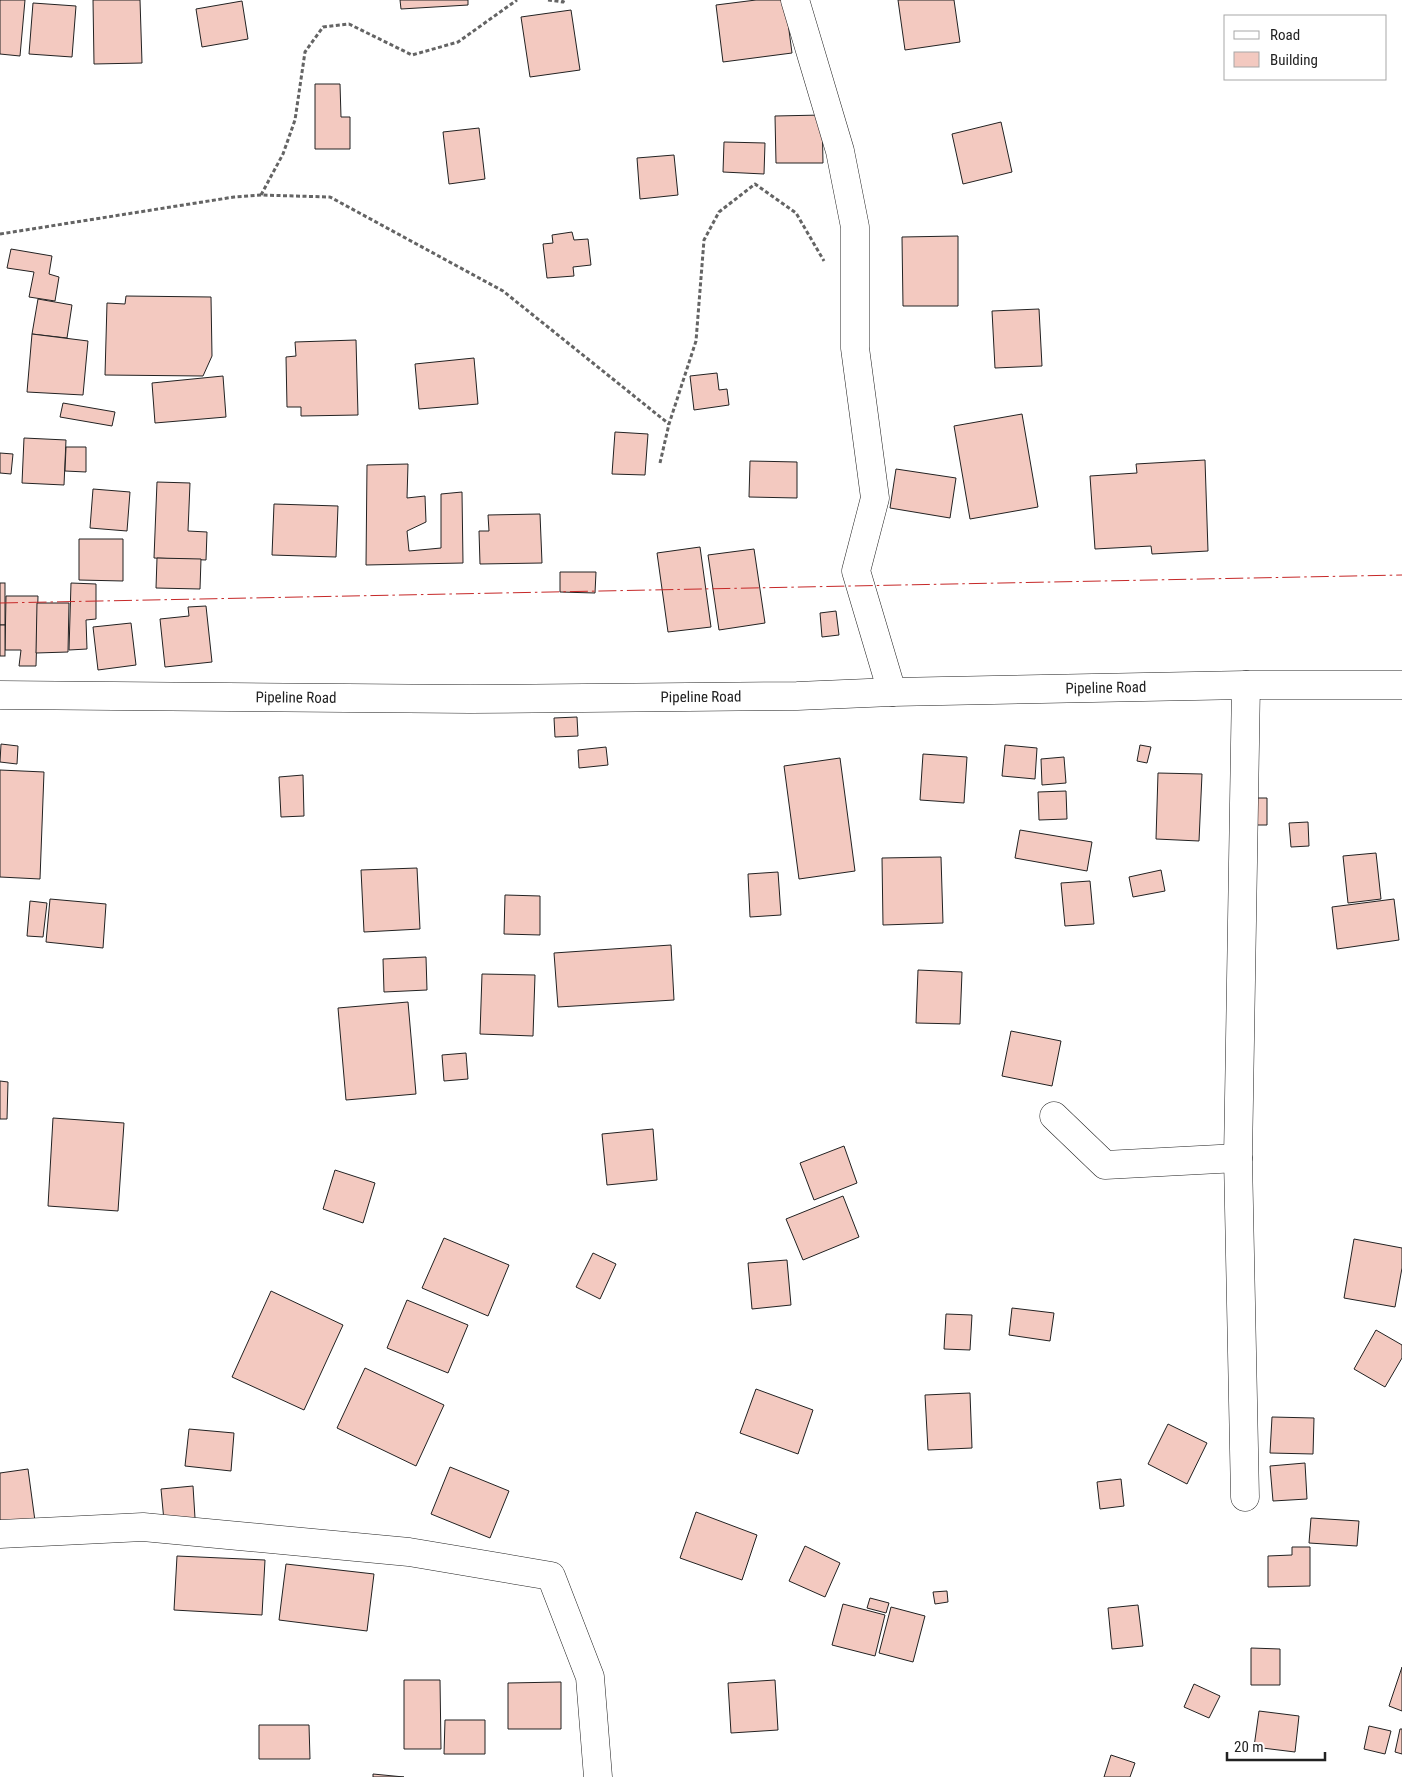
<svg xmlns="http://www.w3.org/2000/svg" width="1402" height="1777" font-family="'Roboto Condensed',sans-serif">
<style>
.building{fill:#f3c9c0;stroke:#222}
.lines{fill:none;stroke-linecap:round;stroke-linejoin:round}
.street-casing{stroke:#222;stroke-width:29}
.secondary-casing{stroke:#222;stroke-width:29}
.path{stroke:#646464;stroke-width:3;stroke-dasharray:4 2.5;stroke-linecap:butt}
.street{stroke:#fff;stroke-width:28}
.secondary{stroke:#fff;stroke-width:28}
.power{stroke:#c62828;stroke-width:1;stroke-dasharray:18 4 2.5 4;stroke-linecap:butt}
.labels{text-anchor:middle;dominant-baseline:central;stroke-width:4;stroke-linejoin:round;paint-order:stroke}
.street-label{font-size:15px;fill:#222;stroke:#fff}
</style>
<rect width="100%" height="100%" fill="#fff"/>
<g class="building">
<polygon points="0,0 25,0 20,56 0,54"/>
<polygon points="93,0 140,0 142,63 94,64"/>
<polygon points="400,0 468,0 468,5 401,9"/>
<polygon points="756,0 785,0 792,53 723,62 716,5"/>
<polygon points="898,0 954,0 960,42 905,50"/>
<polygon points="242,1 248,39 202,47 196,9"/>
<polygon points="33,3 76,6 72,57 29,54"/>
<polygon points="571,10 580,70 530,77 521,17"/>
<polygon points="315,84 340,84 341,117 350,117 350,149 315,149"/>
<polygon points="822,115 823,163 776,163 775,116"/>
<polygon points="1001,122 1012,172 963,184 952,134"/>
<polygon points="479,128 485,179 449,184 443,132"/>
<polygon points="724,142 765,143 764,174 723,172"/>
<polygon points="674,155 678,195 640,199 637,158"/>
<polygon points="572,232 574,240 588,239 591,265 573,267 574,276 547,278 543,244 553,243 552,235"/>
<polygon points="958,236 958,306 903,306 902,237"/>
<polygon points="11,249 52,256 49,274 59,277 55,301 29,297 34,272 7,268"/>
<polygon points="126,296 211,297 212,356 203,376 105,375 107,303 125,304"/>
<polygon points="38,299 72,305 67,338 32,334"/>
<polygon points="1039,309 1042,366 995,368 992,311"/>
<polygon points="32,334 88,341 83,395 27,392"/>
<polygon points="356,340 358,415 301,416 301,407 287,407 286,357 296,356 295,342"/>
<polygon points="474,358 478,404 419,409 415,364"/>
<polygon points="717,373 719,390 727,389 729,405 694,410 690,376"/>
<polygon points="223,376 226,417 155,423 152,383"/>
<polygon points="63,403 115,412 112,426 60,417"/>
<polygon points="1022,414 1038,507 970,519 954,426"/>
<polygon points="615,432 648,434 645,475 612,474"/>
<polygon points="24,438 66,440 64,485 22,483"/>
<polygon points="66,447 86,447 86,472 65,471"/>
<polygon points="0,453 13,454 11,474 0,473"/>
<polygon points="1205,460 1208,551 1152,554 1151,546 1095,549 1090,476 1137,473 1136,464"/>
<polygon points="750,461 797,462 797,498 749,497"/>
<polygon points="408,464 407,498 425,496 426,522 407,531 409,551 441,548 441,494 462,492 463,563 366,565 367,465"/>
<polygon points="896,469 956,478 950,518 890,508"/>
<polygon points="157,482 190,483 188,531 207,532 206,560 154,558"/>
<polygon points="93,489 130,492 127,531 90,528"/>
<polygon points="274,504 338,506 336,557 272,555"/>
<polygon points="540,514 542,563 480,564 479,531 489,531 488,515"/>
<polygon points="79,539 123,539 123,581 79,580"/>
<polygon points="700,547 711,627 668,632 657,553"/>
<polygon points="754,549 765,623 719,630 708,555"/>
<polygon points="157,558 201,559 200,589 156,588"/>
<polygon points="560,572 596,572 595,593 560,592"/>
<rect x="0" y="583" width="5" height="42"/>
<polygon points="71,583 96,584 96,619 86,620 87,649 69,650"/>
<polygon points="6,596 38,596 36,666 19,666 21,650 5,650"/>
<polygon points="37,603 69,603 68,652 36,653"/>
<polygon points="206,606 212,662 165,667 160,619 189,616 188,607"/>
<polygon points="836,611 839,635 822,637 820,613"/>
<polygon points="131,623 136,665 98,670 93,627"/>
<rect x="0" y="625" width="5" height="31"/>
<polygon points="577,717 578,736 555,737 554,718"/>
<polygon points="1,744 18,746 17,764 0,762"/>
<polygon points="1005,745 1037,748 1035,779 1002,776"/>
<polygon points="1140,745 1151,747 1147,763 1137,761"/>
<polygon points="606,747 608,765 579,768 578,750"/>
<polygon points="923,754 967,757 964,803 920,800"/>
<polygon points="1064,757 1066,783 1042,785 1041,759"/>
<polygon points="840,758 855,871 799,879 784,766"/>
<polygon points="0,770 44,772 40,879 0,877"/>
<polygon points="1158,773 1202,774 1199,841 1156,839"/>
<polygon points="303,775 304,816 281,817 279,777"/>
<polygon points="1066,791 1067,819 1039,820 1038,792"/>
<polygon points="1243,798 1267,798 1267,825 1242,825"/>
<polygon points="1308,822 1309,846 1291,847 1289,823"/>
<polygon points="1020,830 1092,842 1087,871 1015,858"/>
<polygon points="1376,853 1381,899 1348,903 1343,856"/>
<polygon points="941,857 943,923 883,925 882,858"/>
<polygon points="417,868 420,929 364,932 361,870"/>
<polygon points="1161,870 1165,891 1133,897 1129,877"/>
<polygon points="778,872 781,915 750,917 748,874"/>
<polygon points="1090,881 1094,924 1065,926 1061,883"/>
<polygon points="505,895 540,896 540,935 504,934"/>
<polygon points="50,899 106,904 103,948 46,942"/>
<polygon points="1394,899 1399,940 1337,949 1332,907"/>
<polygon points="30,901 47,903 43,937 27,936"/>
<polygon points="671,945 674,1000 558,1007 554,953"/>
<polygon points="426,957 427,990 384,992 383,959"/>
<polygon points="918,970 962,972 960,1024 916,1023"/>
<polygon points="482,974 535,975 533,1036 480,1034"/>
<polygon points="408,1002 416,1094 346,1100 338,1008"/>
<polygon points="1011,1031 1061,1041 1052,1086 1002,1076"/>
<polygon points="466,1053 468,1079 444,1081 442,1055"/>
<polygon points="0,1081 8,1082 7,1119 0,1119"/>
<polygon points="53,1118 124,1123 118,1211 48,1206"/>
<polygon points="653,1129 657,1180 607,1185 602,1134"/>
<polygon points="844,1146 857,1183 814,1200 800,1163"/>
<polygon points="335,1170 375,1183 363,1223 323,1209"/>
<polygon points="843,1196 859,1237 803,1260 786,1219"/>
<polygon points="444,1238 509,1265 488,1316 422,1288"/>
<polygon points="1354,1239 1402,1248 1402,1268 1395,1307 1344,1298"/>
<polygon points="593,1253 616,1264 600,1299 576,1287"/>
<polygon points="787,1260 791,1305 752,1309 748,1263"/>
<polygon points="271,1291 343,1325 304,1410 232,1377"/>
<polygon points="407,1300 468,1325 448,1373 387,1348"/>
<polygon points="1012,1308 1054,1313 1050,1341 1009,1335"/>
<polygon points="946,1314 972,1315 970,1350 944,1349"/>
<polygon points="1376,1330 1402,1345 1402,1358 1385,1387 1354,1369"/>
<polygon points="365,1368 444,1405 416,1466 337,1428"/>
<polygon points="756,1389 813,1410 798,1454 740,1433"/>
<polygon points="970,1393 972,1448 928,1450 925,1395"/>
<polygon points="1272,1417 1314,1418 1313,1454 1270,1453"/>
<polygon points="1168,1424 1207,1443 1187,1484 1148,1464"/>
<polygon points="189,1429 234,1433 231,1471 185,1466"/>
<polygon points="1305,1463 1307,1499 1273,1501 1270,1466"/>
<polygon points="450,1467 509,1491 490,1538 431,1514"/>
<polygon points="28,1469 35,1521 0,1525 0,1473"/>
<polygon points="1121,1479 1124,1506 1100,1509 1097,1482"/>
<polygon points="193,1486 195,1518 164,1521 161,1489"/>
<polygon points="696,1512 757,1535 742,1580 680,1558"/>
<polygon points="1311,1518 1359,1521 1357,1546 1309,1543"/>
<polygon points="805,1546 840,1563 825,1597 789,1581"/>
<polygon points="1292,1547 1310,1547 1310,1586 1268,1587 1268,1556 1292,1555"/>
<polygon points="177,1556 265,1560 262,1615 174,1610"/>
<polygon points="286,1564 374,1574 367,1631 279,1620"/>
<polygon points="947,1591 948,1602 935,1604 933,1592"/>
<polygon points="870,1598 889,1603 886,1613 867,1608"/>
<polygon points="843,1604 885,1615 875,1656 832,1645"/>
<polygon points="1138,1605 1143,1646 1112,1649 1108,1608"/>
<polygon points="891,1607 925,1616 913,1662 879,1653"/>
<polygon points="1251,1648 1280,1649 1280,1685 1251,1685"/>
<polygon points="1402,1667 1402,1711 1389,1706"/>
<polygon points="404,1680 440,1680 441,1749 404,1749"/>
<polygon points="775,1680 778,1730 731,1733 728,1683"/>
<polygon points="561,1682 561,1729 508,1729 508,1683"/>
<polygon points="1194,1684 1220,1696 1209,1718 1184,1707"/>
<polygon points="1259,1711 1299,1716 1295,1752 1254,1747"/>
<polygon points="445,1720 485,1720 485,1754 444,1754"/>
<polygon points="259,1725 309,1725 310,1759 259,1759"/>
<polygon points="1369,1726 1391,1731 1385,1754 1364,1749"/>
<polygon points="1400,1729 1402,1729 1402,1754 1395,1752"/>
<polygon points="1111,1755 1135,1763 1130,1777 1104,1777"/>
<polygon points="373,1774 404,1777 373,1777"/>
</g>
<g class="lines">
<defs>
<g id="street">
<polyline points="795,0 840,151 855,227 855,348 875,498 856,571 892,692"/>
<polyline points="1054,1116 1105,1165 1238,1158"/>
<polyline points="1245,1497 1238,1158 1246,685"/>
<polyline points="0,1534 143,1527 409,1552 551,1576 590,1677 598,1777"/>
</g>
<g id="secondary">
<path id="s1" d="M0 695 470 699 797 696 892 692 1246 685H1402"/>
</g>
</defs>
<use href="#street" class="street-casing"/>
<use href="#secondary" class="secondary-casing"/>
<g class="path">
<polyline points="548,0 563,2 564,0"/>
<polyline points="261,195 283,154 295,120 305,52 323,27 349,24 412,55 458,42 517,0"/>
<polyline points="0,234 234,197 261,195 330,197 503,291 669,424"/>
<polyline points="660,463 669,424 696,341 704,240 719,212 755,184 796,213 824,261"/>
</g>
<use href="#street" class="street"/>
<use href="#secondary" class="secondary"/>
<polyline class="power" points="0,603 1402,575"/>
</g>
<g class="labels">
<g class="street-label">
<text stroke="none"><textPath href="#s1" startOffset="1106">Pipeline Road</textPath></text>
<text stroke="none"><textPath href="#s1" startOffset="701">Pipeline Road</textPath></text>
<text stroke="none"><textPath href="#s1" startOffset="296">Pipeline Road</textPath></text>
</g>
</g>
<rect x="1224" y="15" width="162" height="65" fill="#ffffff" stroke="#a7a7a7"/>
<rect x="1234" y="31" width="25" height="8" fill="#ffffff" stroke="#a7a7a7"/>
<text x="1270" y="40" font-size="15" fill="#222222">Road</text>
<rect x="1234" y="52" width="25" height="15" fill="#f3c9c0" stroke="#a7a7a7"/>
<text x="1270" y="65" font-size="15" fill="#222222">Building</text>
<path d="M1227 1752v8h98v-8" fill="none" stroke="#222222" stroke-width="2.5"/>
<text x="1234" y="1752" font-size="15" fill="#222222" stroke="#ffffff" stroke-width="4" paint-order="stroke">20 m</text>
</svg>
